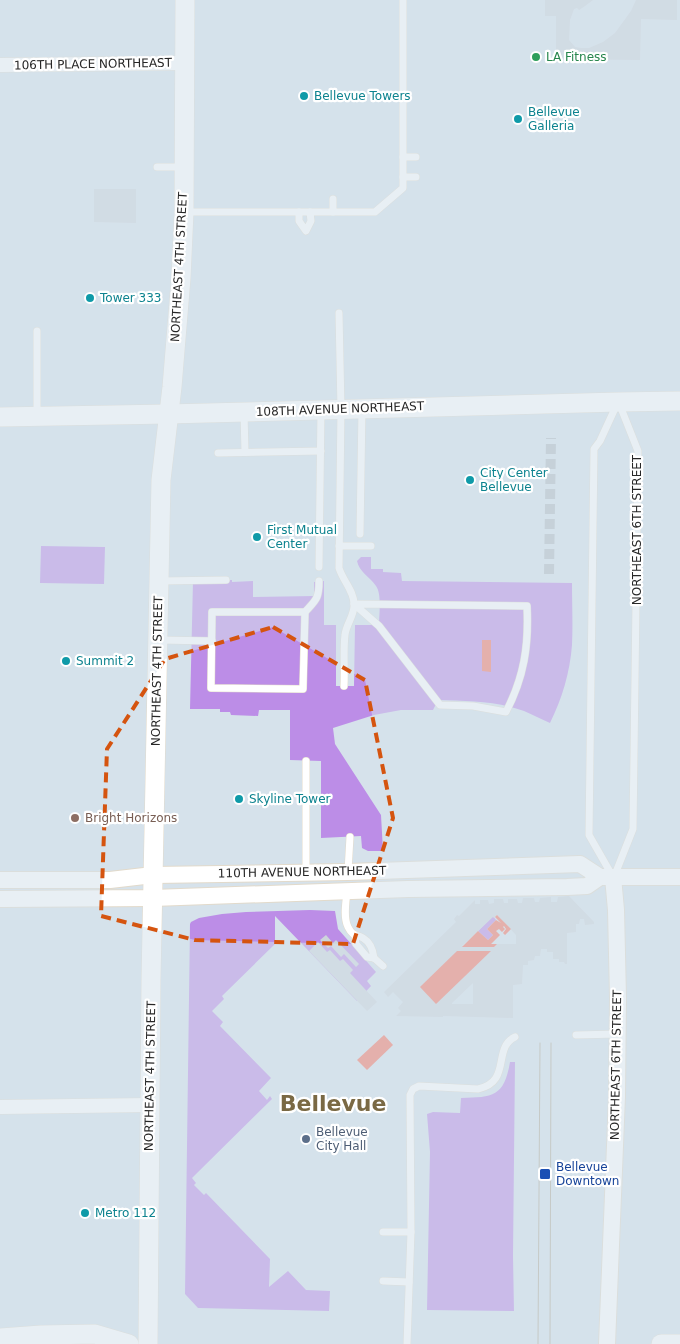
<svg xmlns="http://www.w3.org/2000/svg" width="680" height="1344" font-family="'DejaVu Sans',sans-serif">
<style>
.green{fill:#bc8de7}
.plaza{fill:#cdd4db;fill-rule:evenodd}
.water{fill:#f7735f}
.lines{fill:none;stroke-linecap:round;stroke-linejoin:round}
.pedestrian-tunnel{stroke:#b3bdc4;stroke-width:10;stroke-dasharray:10 5;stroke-linecap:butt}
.service-casing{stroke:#e2dacb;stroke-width:8}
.minor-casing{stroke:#e2dacb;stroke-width:15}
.tertiary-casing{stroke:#e2dacb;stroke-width:18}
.secondary-casing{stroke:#e2dacb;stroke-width:20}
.service{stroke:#fff;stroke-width:7}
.minor{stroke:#fff;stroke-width:14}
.tertiary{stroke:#fff;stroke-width:16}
.secondary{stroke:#fff;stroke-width:19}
.tram{stroke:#b3ac99;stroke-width:1}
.marked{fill:none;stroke:#d5540f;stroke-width:4;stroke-dasharray:10 6;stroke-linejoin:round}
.leisure-dot{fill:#2e9e5b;stroke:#fff;stroke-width:2}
.culture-dot{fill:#0f9aa8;stroke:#fff;stroke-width:2}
.education-dot{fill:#8d6e63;stroke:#fff;stroke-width:2}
.service-dot{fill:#5c6f8a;stroke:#fff;stroke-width:2}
.transit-dot{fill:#1a4fb4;stroke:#fff;stroke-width:2}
.labels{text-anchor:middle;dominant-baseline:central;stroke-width:4.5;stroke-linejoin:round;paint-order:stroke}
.leisure-label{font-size:12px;fill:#27864d;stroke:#fff;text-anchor:start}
.street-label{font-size:12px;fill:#272727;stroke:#fff}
.culture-label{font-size:12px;fill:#0d838f;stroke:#fff;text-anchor:start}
.education-label{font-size:12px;fill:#785e54;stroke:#fff;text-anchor:start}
.service-label{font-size:12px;fill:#4e5e75;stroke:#fff;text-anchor:start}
.transit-label{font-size:12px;fill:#164399;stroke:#fff;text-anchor:start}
.town-label{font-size:22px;font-weight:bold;fill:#7a6944;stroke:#fff}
</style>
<rect width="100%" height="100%" fill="#d6e2eb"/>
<g class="green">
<polygon points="41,546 105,547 104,584 40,583"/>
<path d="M361 557H371V569H383V572L401 573 402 581 572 583C572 603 573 625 572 645 570 672 562 699 550 723 541 719 533 715 524 711 497 701 467 701 438 700L433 710H401L374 715 333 728 335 744 381 815 383 851H368L362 848 361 836 321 838V761L290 760V710H259L258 716 231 715 230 712H220V709H190L193 581 232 580V582L253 581V597L314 596V582L324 581V625H336V686H354L355 625H379C379 615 382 594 376 586 370 577 359 572 357 561Z"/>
<polygon points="310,910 335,911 338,929 376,972 367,981 371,986 357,1001 275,916 275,944 222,996 224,999 212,1011 223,1022 220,1026 271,1078 259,1091 267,1100 270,1096 272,1099 192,1178 196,1183 194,1185 204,1195 206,1193 270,1259 269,1287 288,1271 306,1290 330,1291 329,1311 198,1308 185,1294 190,924 191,922 199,918 222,914 246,912"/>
<polygon points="493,916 496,920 487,929 493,935 488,940 478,931"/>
<path d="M510 1062H515L513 1256 514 1311 427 1310 430 1152 427 1114 433 1112 460 1113 461 1098C493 1097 504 1097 510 1062Z"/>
</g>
<g class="plaza">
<polygon points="545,0 593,0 585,6 579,10 577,8 574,9 570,20 569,40 575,47 581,48 589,48 603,42 615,33 631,11 636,0 677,0 677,20 641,19 640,60 556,59 556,16 545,16"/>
<polygon points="94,189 136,189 136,223 94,222"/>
<path d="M569 896 594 922V924L585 925 584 919H580L579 924H576V932L567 933V964H565L564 962H559V959H553V952H547V949H541L540 956H535L534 960 528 961V965H523L522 984 513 985V1018L443 1016V1017L396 1016 401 1011 398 1008 403 1002 393 992 388 997 384 992 456 922 454 919 457 915 459 916 475 900V904H480V900H488L489 904 494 903V899H503L504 903H508V899H517L518 903H522L523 898H534L535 902H539L540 898 551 897V902H557L558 897ZM497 915 516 935V944H497L494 947 462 946 493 917 494 918ZM473 983V1004H452V1003Z"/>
<polygon points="326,935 333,943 336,940 359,964 356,967 344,954 341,957 331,946 328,948 320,940"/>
<polygon points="318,942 327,952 330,950 340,961 343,959 353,970 350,973 377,1002 367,1011 309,951"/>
</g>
<g class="water">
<polygon points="482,640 491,640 491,672 482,671"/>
<polygon points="497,915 511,929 505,935 503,933 506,929 504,926 503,927 505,929 502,932 499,929 496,931 500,935 491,944 497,944 494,947 462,947 478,931 488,940 493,935 487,929 492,924 496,928 492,924 496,920 501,923 495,917"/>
<polygon points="457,951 491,951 436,1004 420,987"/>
<polygon points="384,1035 393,1045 367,1070 357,1060"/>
</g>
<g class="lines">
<polyline class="pedestrian-tunnel" points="549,574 551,438"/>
<defs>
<g id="service">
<polyline points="403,157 416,157"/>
<polyline points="157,167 184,167"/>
<polyline points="403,177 416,177"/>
<polyline points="333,199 333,212"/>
<polyline points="184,212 375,212 403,188 403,0"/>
<polyline points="299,212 299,221 306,231 311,221 310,212"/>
<path d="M339 313 341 409 339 568C343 581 354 591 354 604 355 615 346 624 345 635 343 651 345 669 344 686"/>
<polyline points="244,413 245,452"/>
<polyline points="37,416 37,331"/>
<polyline points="218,453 321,451"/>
<polyline points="360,534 362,409"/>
<polyline points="339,546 371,546"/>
<polyline points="319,567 321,410"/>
<polyline points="161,581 226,580"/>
<path d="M354 604 527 606C529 646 524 677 506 712L473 706 440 705 379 626Z"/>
<polygon points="212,612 305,612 303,689 211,688"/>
<path d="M305 612C316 600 319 599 319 581"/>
<polyline points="160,640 212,641"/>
<polyline points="348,871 350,837"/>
<polyline points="306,873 306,761"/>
<polyline points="613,877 589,835 594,449 600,441 617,404"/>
<polyline points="614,877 633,829 638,451 619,403"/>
<path d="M347 892C346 902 343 917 348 927 353 937 356 934 363 938 370 942 373 950 374 958"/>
<polyline points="355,936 356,944 367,957 374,958 383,966"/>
<polyline points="576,1035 617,1034"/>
<polyline points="383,1232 411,1232"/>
<polyline points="383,1281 409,1282"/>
<path d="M407 1344 411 1232 410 1095 413 1089 419 1086 478 1089C512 1082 492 1048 515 1037"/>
</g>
<g id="minor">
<polyline points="0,65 185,63"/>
<polyline points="0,1107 149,1105"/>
</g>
<g id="tertiary">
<polyline points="0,880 110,880 153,875 348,872 580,864 600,877 680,877"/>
<polyline points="0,899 153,898 408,889 567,887 587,886 600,877"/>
<polyline points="607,1344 617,1096 618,998 616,910 613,877"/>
</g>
<g id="secondary">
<polyline points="0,417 168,414 618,402 680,401"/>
<polyline points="0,1338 41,1335 95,1334 129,1344"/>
<polyline points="148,1344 151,980 161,480 172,387 181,278 184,212 185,0"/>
<polyline points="661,1344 680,1344"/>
</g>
</defs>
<use href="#service" class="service-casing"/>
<use href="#minor" class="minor-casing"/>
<use href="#tertiary" class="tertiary-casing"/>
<use href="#secondary" class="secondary-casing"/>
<use href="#service" class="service"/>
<use href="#minor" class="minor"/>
<use href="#tertiary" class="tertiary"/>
<use href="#secondary" class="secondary"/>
<g class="tram">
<polyline points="538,1344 540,1043"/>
<polyline points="550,1344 551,1043"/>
</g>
</g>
<path d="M0 0H680V1344H0ZM273 627 365 680 393 818 353 944 195 940 101 916 107 749 165 659Z" fill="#d6e2eb" fill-opacity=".55" fill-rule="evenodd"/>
<path class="marked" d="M273 627 365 680 393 818 353 944 195 940 101 916 107 749 165 659Z"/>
<circle class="leisure-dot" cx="536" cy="57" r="5"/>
<g class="culture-dot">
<circle cx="304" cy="96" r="5"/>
<circle cx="518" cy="119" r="5"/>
<circle cx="90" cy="298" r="5"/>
<circle cx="470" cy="480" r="5"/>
<circle cx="257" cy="537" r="5"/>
<circle cx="66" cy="661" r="5"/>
<circle cx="239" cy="799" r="5"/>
<circle cx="85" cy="1213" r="5"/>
</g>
<circle class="education-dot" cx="75" cy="818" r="5"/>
<circle class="service-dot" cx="306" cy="1139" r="5"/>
<rect class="transit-dot" x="539" y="1168" width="12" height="12" rx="2.5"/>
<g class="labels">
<g class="leisure-label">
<text x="546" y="57">LA Fitness</text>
</g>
<g class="street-label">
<text transform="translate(93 64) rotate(-1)">106TH PLACE NORTHEAST</text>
<text transform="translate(179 267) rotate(-87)">NORTHEAST 4TH STREET</text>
<text transform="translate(340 409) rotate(-2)">108TH AVENUE NORTHEAST</text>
<text transform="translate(637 530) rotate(-90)">NORTHEAST 6TH STREET</text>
<text transform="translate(157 671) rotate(-89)">NORTHEAST 4TH STREET</text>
<text transform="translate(302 872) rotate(-1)">110TH AVENUE NORTHEAST</text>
<text transform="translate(616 1065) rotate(-89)">NORTHEAST 6TH STREET</text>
<text transform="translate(150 1076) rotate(-89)">NORTHEAST 4TH STREET</text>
</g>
<g class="culture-label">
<text x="314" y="96">Bellevue Towers</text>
<text x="528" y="112">Bellevue<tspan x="528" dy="14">Galleria</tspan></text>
<text x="100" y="298">Tower 333</text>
<text x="480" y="473">City Center<tspan x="480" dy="14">Bellevue</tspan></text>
<text x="267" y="530">First Mutual<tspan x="267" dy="14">Center</tspan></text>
<text x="76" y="661">Summit 2</text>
<text x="249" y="799">Skyline Tower</text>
<text x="95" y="1213">Metro 112</text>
</g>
<g class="education-label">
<text x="85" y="818">Bright Horizons</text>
</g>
<g class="service-label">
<text x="316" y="1132">Bellevue<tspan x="316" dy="14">City Hall</tspan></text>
</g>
<g class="transit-label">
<text x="556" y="1167">Bellevue<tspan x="556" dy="14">Downtown</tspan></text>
</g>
<g class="town-label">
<text x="333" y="1103">Bellevue</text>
</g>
</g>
</svg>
